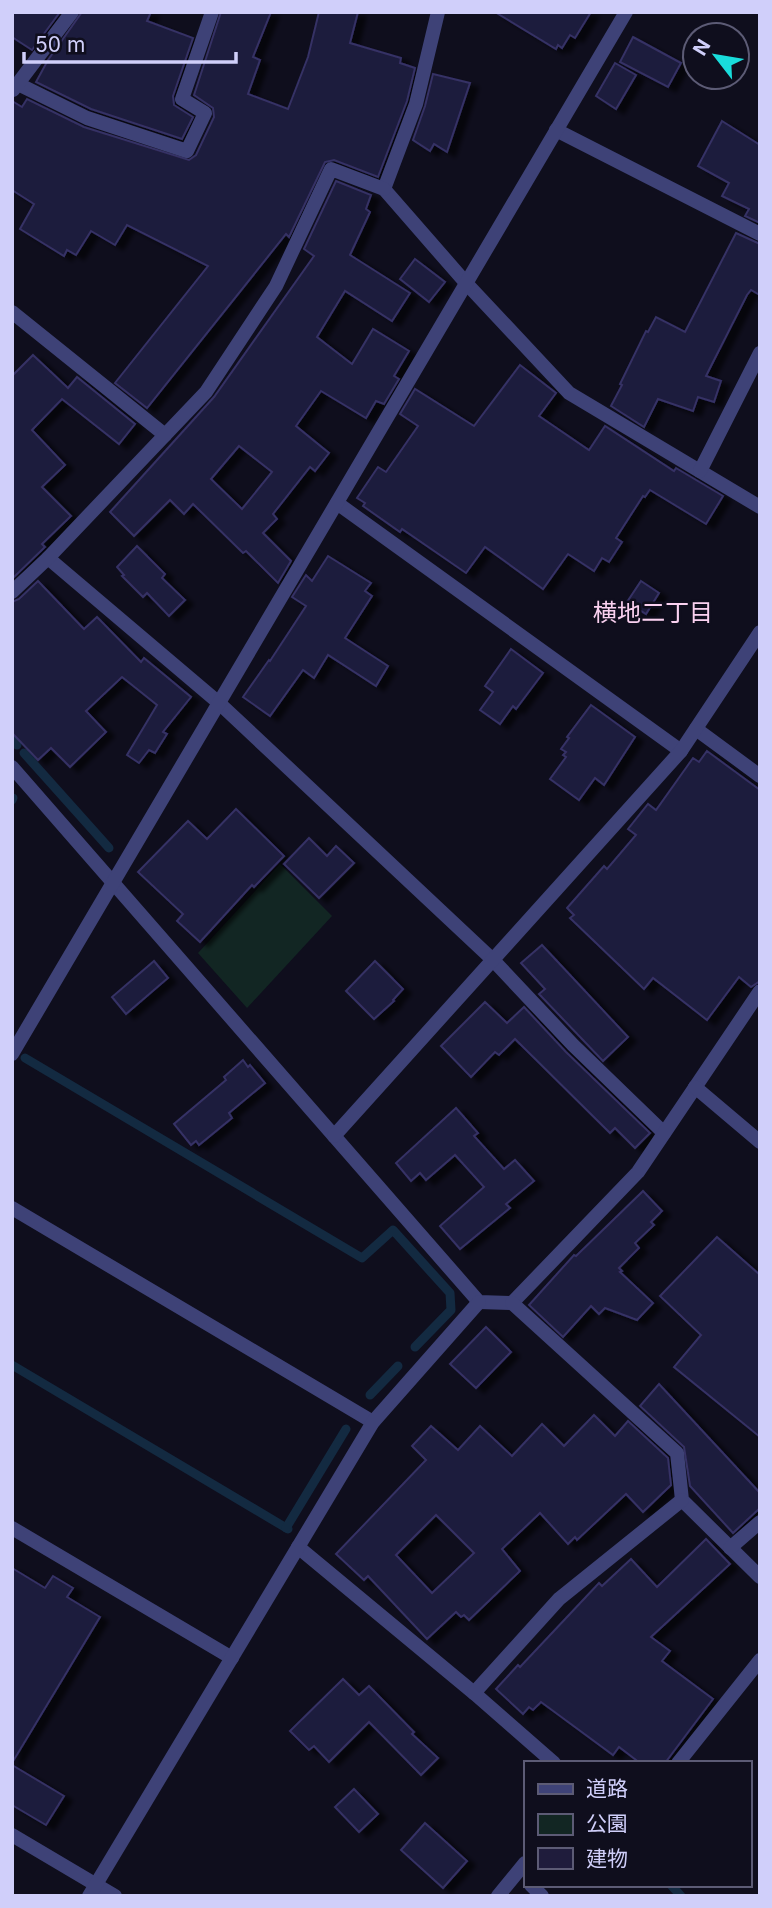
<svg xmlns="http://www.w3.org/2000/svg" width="772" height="1908" font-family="Inter,'Noto Sans JP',sans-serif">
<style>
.green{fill:#122623}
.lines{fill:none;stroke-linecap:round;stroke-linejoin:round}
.stream{stroke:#132a41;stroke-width:9}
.building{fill:#1f1c3c;stroke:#353165;stroke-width:2;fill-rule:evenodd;filter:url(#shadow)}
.street{stroke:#3e4277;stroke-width:14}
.labels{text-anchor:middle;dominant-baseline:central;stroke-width:5;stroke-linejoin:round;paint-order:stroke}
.neighbourhood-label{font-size:24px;fill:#fad1f0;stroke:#0f0e1d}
</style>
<defs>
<filter id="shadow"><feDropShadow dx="8" dy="4.5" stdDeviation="2" flood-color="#0009"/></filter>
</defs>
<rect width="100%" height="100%" fill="#0f0e1d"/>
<polygon class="green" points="280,864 332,916 247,1008 198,953"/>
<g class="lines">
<g class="stream">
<polyline points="12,740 17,745"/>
<polyline points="24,753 109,848"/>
<polyline points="12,800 13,798"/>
<polyline points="25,1058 362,1258 393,1230 450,1293 451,1310 415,1347"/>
<polyline points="12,1365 288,1529"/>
<polyline points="370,1395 398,1366"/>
<polyline points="286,1528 346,1429"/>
<polyline points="671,1885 681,1896"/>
</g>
</g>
<g class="building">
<polygon points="12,12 60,12 32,50 12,37"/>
<polygon points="82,12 151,12 147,21 193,38 173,96 174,105 193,117 182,139 91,109 36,82 48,60"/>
<polygon points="221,12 271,12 253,57 260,60 248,94 288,109 308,57 319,12 358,12 350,43 401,58 400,63 415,68 407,101 378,177 334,160 325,162 289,237 286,234 147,408 115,383 208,266 127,225 115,245 91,231 76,255 67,250 64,256 20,229 34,204 12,190 12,101 22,107 27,99 84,127 189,160 196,155 214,117 213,108 194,95"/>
<polygon points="495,12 591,12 575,38 570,35 562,48 558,45 556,49"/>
<polygon points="633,37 681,63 668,87 620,62"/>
<polygon points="615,63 636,75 616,109 596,96"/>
<polygon points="433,74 470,83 447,152 434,144 430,151 413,140 425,106"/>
<polygon points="722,121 760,145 760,223 745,216 749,209 722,196 729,183 698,166"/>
<path d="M336 181 371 195 366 209 370 212 350 255 410 293 392 321 345 291 317 337 352 364 373 329 409 351 394 376 399 379 384 404 376 401 366 418 321 391 296 426 329 453 315 471 310 467 273 514 277 519 263 533 291 561 278 583 246 551 243 553 193 504 184 514 170 500 134 536 110 512 214 397 314 256 304 249ZM239 446 272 472 242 509 211 479Z"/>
<polygon points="736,233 760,244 760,295 751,290 747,295 706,376 721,381 714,402 698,397 693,411 658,399 644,427 611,406 622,385 620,384 646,331 648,332 656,317 685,332"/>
<polygon points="415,259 445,282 429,302 400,279"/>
<polygon points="33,355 68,388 77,377 135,424 119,444 62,399 32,430 65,465 42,487 71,516 42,544 45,547 12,579 12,376"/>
<polygon points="520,365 556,393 539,416 589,450 605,426 674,471 676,468 723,496 706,524 650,490 645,497 643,496 616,538 622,542 609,562 602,558 594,571 568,554 543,589 485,547 466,573 402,529 400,532 363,506 365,503 357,498 378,467 386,472 418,426 400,414 415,389 474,426"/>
<polygon points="137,546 165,574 162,578 185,600 169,616 147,593 143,597 122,576 124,575 117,567"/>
<polygon points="328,556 371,583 365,591 372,596 345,638 388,666 376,686 328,655 314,678 303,670 270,716 243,697 269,660 270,661 306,606 292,597 306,575 312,581"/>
<polygon points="38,581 84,629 97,617 141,662 144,658 191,697 163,732 167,734 155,753 149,750 139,763 127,755 157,705 122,677 86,711 106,732 70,767 51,748 38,760 12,733 12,602 19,599"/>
<polygon points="641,581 659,593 646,614 627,602"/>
<polygon points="511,649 543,673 516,709 513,706 500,724 480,710 493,692 485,686"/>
<polygon points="591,705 635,737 604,785 595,778 579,800 550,779 566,757 563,755 566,752 561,749 569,738 567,737"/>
<polygon points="707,751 760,790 760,981 751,987 739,977 707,1020 653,978 644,989 570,918 574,915 567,908 604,866 607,869 636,835 628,829 648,804 656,810 693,758 699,762"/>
<polygon points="236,809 284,856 254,887 252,885 200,942 177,921 183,914 138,872 188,821 207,839"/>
<polygon points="309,838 327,856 336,846 354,863 319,898 284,864"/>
<polygon points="542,945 628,1037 603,1061 539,994 545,989 521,963"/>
<polygon points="154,961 168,978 126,1014 112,997"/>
<polygon points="375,961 403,989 393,1000 394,1001 374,1019 346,991"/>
<polygon points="485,1002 507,1023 524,1007 566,1052 650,1133 635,1148 615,1128 610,1133 515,1039 499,1055 495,1052 471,1077 441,1046"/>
<polygon points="243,1060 248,1067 250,1065 265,1083 229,1113 232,1118 199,1145 196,1141 191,1145 174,1124 226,1080 224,1077"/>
<polygon points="456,1108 478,1133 474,1136 504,1169 515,1160 534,1181 506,1204 510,1208 460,1249 440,1226 484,1187 455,1155 426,1180 420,1173 411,1181 396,1163"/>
<polygon points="643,1191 662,1211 651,1222 654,1225 635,1243 639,1248 619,1268 622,1271 620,1272 653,1303 637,1320 605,1308 599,1314 591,1306 563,1337 529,1305 574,1255 576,1256"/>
<polygon points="717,1237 760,1275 760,1437 674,1367 701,1335 660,1296"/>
<polygon points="486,1327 511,1352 476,1388 450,1364"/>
<polygon points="659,1384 760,1493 760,1508 733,1533 690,1486 684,1447 640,1406"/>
<path d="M594 1415 615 1436 628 1421 668 1458 671 1485 643 1512 626 1494 577 1540 575 1537 568 1544 540 1513 502 1549 520 1571 469 1620 464 1615 461 1617 456 1612 427 1639 368 1576 364 1580 336 1554 426 1460 412 1446 431 1426 458 1450 480 1426 512 1456 542 1424 564 1446ZM436 1515 474 1553 432 1593 396 1555Z"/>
<polygon points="706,1539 730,1564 651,1637 670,1651 662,1661 713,1699 665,1763 640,1763 619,1747 613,1755 541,1702 533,1710 529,1707 523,1714 496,1689 518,1665 520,1667 599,1583 602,1586 631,1559 657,1587"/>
<polygon points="12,1568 45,1588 53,1576 73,1588 67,1597 100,1617 12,1763"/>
<polygon points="343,1679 359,1695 369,1686 414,1732 412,1734 438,1758 421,1775 369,1722 329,1762 314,1746 309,1750 290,1731"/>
<polygon points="12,1765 64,1796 46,1825 12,1805"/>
<polygon points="354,1789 378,1814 359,1832 335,1807"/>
<polygon points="425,1823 467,1861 443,1888 401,1850"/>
</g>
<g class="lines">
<g class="street">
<polyline points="438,12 416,104 384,189 466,283 569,393 760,507"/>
<polyline points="18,84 87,118 187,151 205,113 182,99 212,12"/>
<polyline points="13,90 72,12"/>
<polyline points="556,130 760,234"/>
<polyline points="12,312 165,435"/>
<polyline points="700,471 760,353"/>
<polyline points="337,503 681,751"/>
<polyline points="48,558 219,703 493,960 573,1045 664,1133"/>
<polyline points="12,592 48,558 206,392 276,286 331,169 384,189"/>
<polyline points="696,729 760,776"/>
<polyline points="12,767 479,1302 512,1303 638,1172 760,991"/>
<polyline points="12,1054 626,12"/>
<polyline points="695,1087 760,1142"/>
<polyline points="334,1136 681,751 760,632"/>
<polyline points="12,1208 373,1422"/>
<polyline points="512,1303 677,1453 682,1500 760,1577"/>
<polyline points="12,1528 232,1658"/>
<polyline points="298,1547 474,1693"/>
<polyline points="730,1548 760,1522"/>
<polyline points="554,1763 474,1693 559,1599 682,1500"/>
<polyline points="678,1763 760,1660"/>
<polyline points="12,1835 115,1896"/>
<polyline points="531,1885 542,1896"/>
<polyline points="89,1896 373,1422 479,1302"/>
<polyline points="498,1896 525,1863"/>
</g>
</g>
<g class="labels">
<g class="neighbourhood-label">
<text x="653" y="612">横地二丁目</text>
</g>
</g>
<rect width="772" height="1908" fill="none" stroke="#d0cffa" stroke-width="28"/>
<rect x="524" y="1761" width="228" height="126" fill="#0f0e1d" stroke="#5c5b75" stroke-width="2"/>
<rect x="538" y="1784" width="35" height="10" fill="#3e4277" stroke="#5c5b75" stroke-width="2"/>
<text x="586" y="1796" font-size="21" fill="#d0cffa">道路</text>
<rect x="538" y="1814" width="35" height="21" fill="#122623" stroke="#5c5b75" stroke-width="2"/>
<text x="586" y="1831" font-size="21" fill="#d0cffa">公園</text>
<rect x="538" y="1848" width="35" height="21" fill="#1f1c3c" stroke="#5c5b75" stroke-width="2"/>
<text x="586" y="1866" font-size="21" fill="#d0cffa">建物</text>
<g transform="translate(716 56) rotate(301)"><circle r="33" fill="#0f0e1d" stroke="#5c5b75" stroke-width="2"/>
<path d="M0-5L12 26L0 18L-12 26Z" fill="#19dcdb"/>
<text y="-10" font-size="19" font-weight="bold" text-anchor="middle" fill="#d0cffa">N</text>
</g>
<path d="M24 52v10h212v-10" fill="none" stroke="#d0cffa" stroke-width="3.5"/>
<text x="35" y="52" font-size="21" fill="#d0cffa" stroke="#0f0e1d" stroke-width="5" paint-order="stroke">50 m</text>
</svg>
